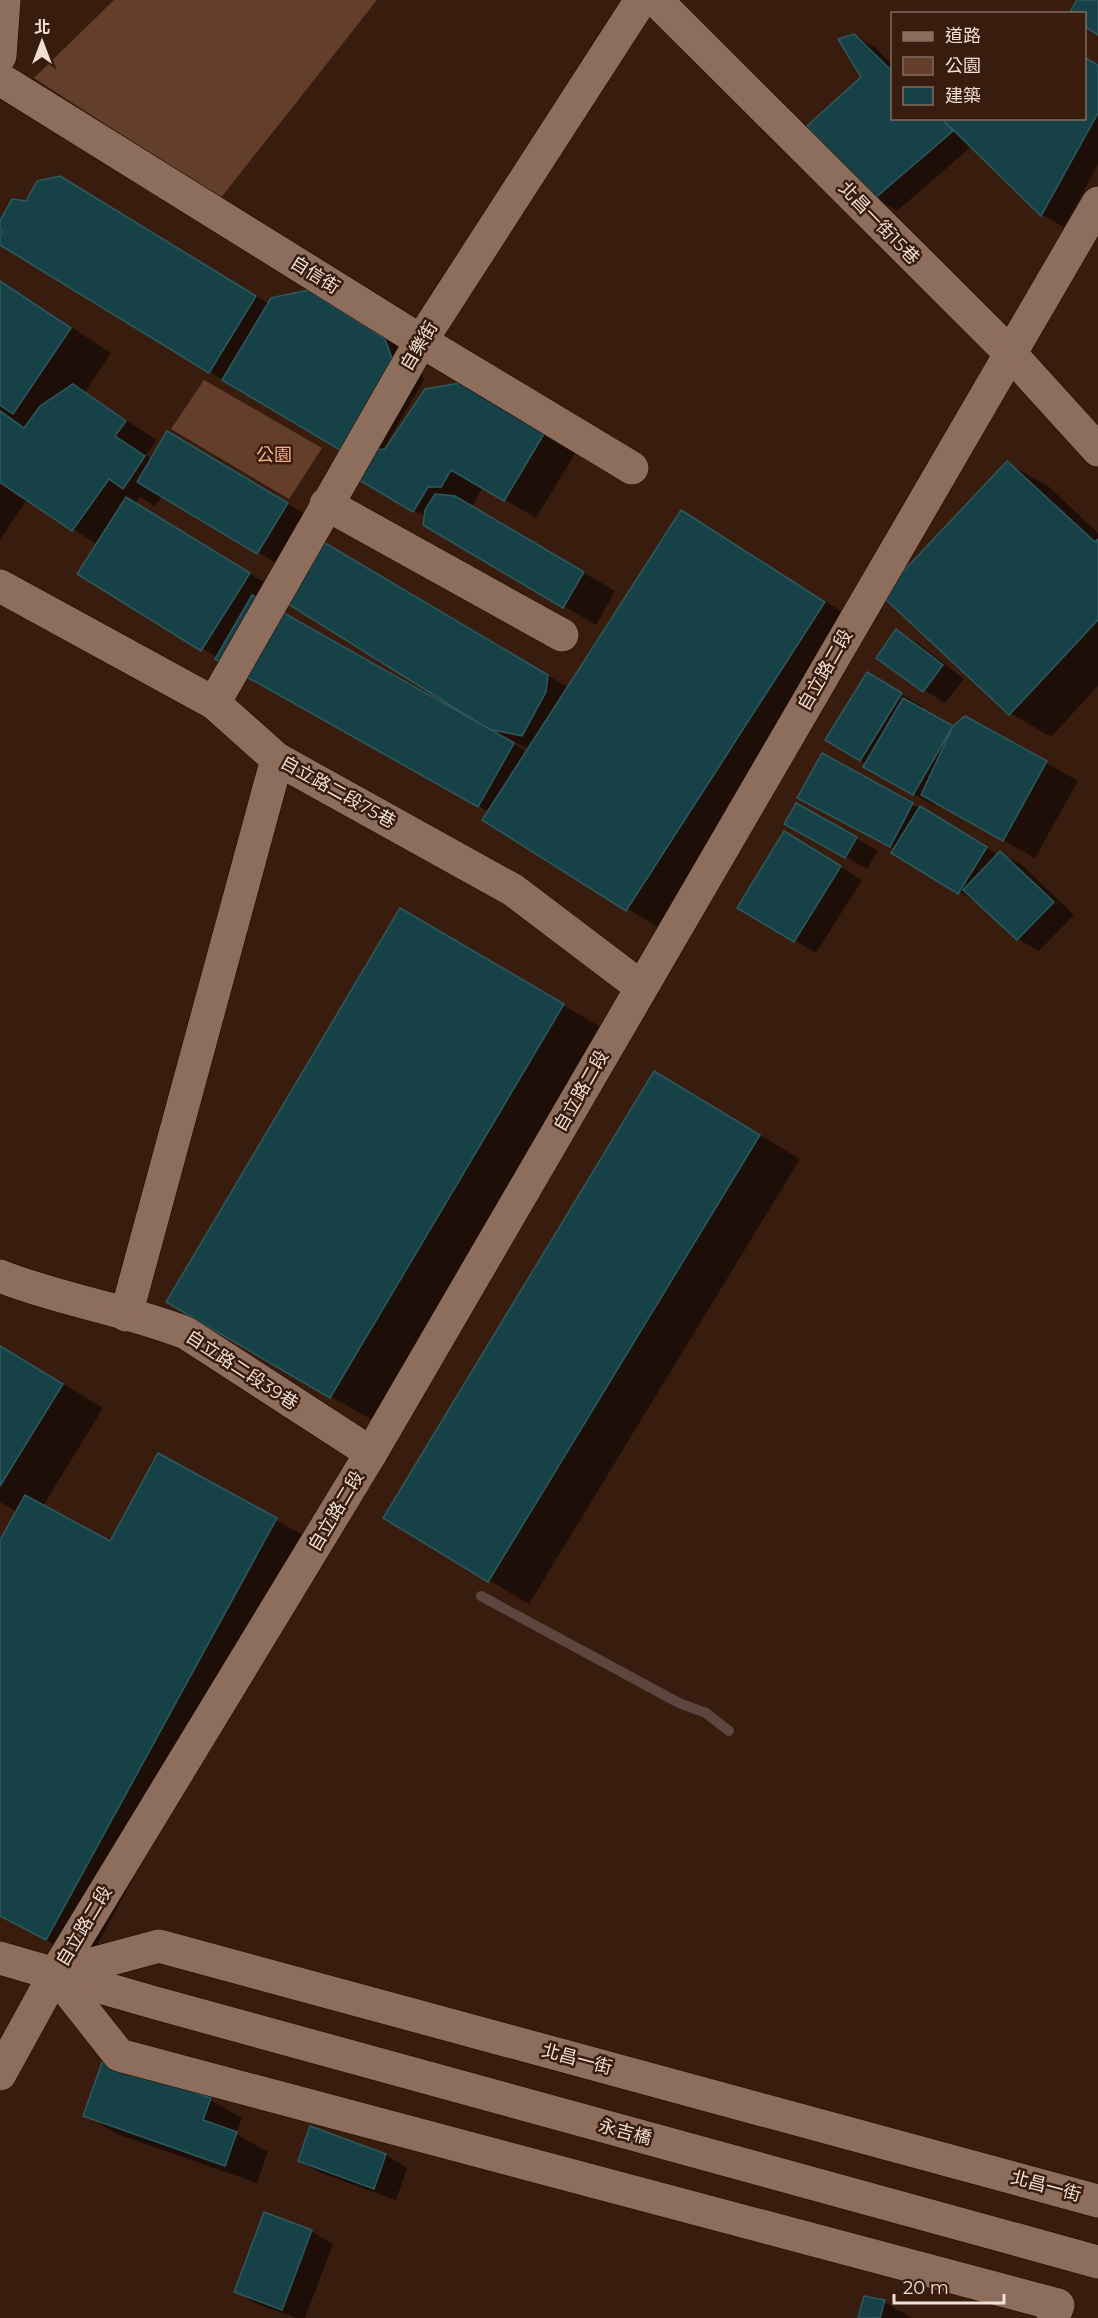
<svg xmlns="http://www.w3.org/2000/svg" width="1098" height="2318" font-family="Montserrat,'Noto Sans TC',sans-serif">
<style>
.green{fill:#633f2b}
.shadow{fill:#0007;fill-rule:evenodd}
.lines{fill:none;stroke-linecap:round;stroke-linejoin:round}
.stream{stroke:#5d4640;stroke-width:10}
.building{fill:#164247;stroke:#2e595f;stroke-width:1.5}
.minor-casing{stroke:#1e0600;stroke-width:34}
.minor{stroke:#8d6d5c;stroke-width:33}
.labels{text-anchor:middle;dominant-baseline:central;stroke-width:5;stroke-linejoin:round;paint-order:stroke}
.street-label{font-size:18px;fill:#f1dfd5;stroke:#381d0e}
.park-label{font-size:18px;fill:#f5b08b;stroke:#381d0e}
</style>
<rect width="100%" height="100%" fill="#381d0e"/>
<g class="green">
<polygon points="114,0 377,0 220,199 34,78"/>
<polygon points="204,380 322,448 289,499 171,429"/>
</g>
<g class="shadow">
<polygon points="854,36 876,48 892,64 892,118 1084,118 1098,67 1098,165 1064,227 1042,215 972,146 897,211 875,198 863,77"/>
<polygon points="101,202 269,304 340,310 417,359 424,380 382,451 386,451 460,384 576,452 536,518 483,487 473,505 466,504 615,591 596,625 424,525 426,517 351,474 360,460 210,372 0,244 0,237 5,232 0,229 0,225 27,203"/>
<path d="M0 280 111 353 84 393 157 440 146 455 152 459 208 456 328 528 320 541 569 688 682 512 865 626 667 933 484 819 489 812 258 682 79 574 98 545 27 499 0 540V484L22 499 24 496 0 480ZM163 495 281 566 269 585 135 504 140 497 155 506ZM287 602 460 711 458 713 280 613ZM486 725 534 753 533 755 484 727Z"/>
<polygon points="1007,463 1048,486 1098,533 1098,686 1051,737 1010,713"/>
<polygon points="897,631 918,643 964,679 945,703 924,690"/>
<polygon points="867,674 923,707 921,710 953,728 965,718 1078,781 1035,858 937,803 935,806 865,766 866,764 827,740"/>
<polygon points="822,755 942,821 998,855 1000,853 1022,865 1074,915 1039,951 1018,939 980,905 895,849 821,809"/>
<polygon points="797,805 878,851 867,869 787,824"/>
<polygon points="807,846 862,880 816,953 739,907"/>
<polygon points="401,910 604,1029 372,1420 168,1302"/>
<polygon points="695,1096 800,1159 529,1604 489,1580"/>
<polygon points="0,1346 103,1408 43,1506 111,1543 159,1455 317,1543 87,1963 0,1915 0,1544 17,1512 0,1502"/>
<polygon points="210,2100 242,2118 236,2134 268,2152 257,2183 117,2134 85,2115"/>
<polygon points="311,2128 386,2155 407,2168 396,2200 321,2173 299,2161"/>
<polygon points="311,2231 333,2244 305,2318 296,2318 257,2304 235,2291"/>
<polygon points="884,2302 912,2318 860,2318"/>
</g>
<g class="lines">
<polyline class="stream" points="481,1596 679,1703 706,1713 729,1731"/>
</g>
<g class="building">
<polygon points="1077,0 1098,0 1098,35 1084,26 1084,14 1069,14"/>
<polygon points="854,34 892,71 892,118 941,118 953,131 874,199 807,126 861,77 838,39"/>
<polygon points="1084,57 1098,65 1098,113 1041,216 941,118 1084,118"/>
<polygon points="60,176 256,296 209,373 0,245 0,234 3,232 0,230 0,221 12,199 26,201 37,181"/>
<polygon points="0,281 71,328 13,414 0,405"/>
<polygon points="308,290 385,339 393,361 340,450 222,380 271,298"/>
<polygon points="460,383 545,432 504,501 451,470 441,487 428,487 413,512 349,474 364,450 385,449 425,389"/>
<polygon points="73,384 126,421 115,436 145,456 123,489 109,479 72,531 0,482 0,411 24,428 40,406"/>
<polygon points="167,431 288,503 257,554 137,482"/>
<polygon points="1007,461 1095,542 1098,539 1098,620 1009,715 881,595"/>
<polygon points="435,494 455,496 584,572 563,608 423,525 425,510"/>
<polygon points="126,497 250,573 201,651 77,574"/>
<polygon points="681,510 825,602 626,911 482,820"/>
<polygon points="320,540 548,675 546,692 522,736 488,729 264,589"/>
<polygon points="252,595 514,743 478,807 215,659"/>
<polygon points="896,629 943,665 923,692 876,658"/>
<polygon points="867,672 902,693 860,761 825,740"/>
<polygon points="903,698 953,726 913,795 863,767"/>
<polygon points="965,716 1047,761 1003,841 921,795 953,726"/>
<polygon points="822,753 913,803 890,847 797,798"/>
<polygon points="796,803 857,837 845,858 784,824"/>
<polygon points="920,806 987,847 958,894 891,853"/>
<polygon points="784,831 841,866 794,942 737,908"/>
<polygon points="1000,851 1054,902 1017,940 963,890"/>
<polygon points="400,908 564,1004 330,1398 166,1302"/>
<polygon points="654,1071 760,1135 488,1582 383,1518"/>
<polygon points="0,1346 63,1384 0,1486"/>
<polygon points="158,1453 277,1518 46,1940 0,1916 0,1540 25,1495 110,1541"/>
<polygon points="103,2060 211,2098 203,2120 237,2132 225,2166 83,2116"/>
<polygon points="310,2126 386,2154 374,2189 298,2161"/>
<polygon points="264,2212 312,2230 282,2310 234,2292"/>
<polygon points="864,2296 885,2300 880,2318 858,2318"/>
</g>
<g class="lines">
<defs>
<g id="minor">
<polyline points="656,0 1010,353 1098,450"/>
<polyline points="0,56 4,0"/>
<polyline points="0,79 421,341 632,468"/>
<polyline points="326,504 562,635"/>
<polyline points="0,586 214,703 277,759 513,890 641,987"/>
<polyline points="214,703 421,341 641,0"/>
<path d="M0 1276C60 1300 125 1309 186 1333L371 1453"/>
<polyline points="126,1315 277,759"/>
<polyline points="0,1958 152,2002 1098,2262"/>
<polyline points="55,1974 119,2055 1058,2305 1053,2318"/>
<polyline points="55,1974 159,1946 1098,2201"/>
<polyline points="0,2074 55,1974 371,1453 1098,203"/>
</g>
</defs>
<use href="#minor" class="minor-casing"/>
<use href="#minor" class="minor"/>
</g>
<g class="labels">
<g class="street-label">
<text transform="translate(879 223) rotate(46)">北昌一街15巷</text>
<text transform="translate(315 275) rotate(32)">自信街</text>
<text transform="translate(419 346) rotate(-59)">自樂街</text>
<text transform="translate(825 670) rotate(-60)">自立路二段</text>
<text transform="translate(338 792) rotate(29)">自立路二段75巷</text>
<text transform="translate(581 1091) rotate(-60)">自立路二段</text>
<text transform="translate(242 1370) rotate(33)">自立路二段39巷</text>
<text transform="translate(336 1511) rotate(-59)">自立路二段</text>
<text transform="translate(84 1926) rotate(-59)">自立路二段</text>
<text transform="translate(577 2059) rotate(15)">北昌一街</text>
<text transform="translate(625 2132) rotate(15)">永吉橋</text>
<text transform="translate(1046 2186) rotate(15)">北昌一街</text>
</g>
<g class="park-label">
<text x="274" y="455">公園</text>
</g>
</g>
<rect x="891" y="12" width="195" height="108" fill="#381d0e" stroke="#826b5e" stroke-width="1.5"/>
<rect x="903" y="32" width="30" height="9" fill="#8d6d5c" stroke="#826b5e" stroke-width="1.5"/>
<text x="945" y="42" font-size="18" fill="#f1dfd5">道路</text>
<rect x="903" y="57" width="30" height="18" fill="#633f2b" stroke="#826b5e" stroke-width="1.5"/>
<text x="945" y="72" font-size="18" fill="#f1dfd5">公園</text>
<rect x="903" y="87" width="30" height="18" fill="#164247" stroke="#826b5e" stroke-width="1.5"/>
<text x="945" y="102" font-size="18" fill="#f1dfd5">建築</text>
<g transform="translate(42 42)" stroke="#381d0e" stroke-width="4.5" paint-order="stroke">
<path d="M0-4.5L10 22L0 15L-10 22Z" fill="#f1dfd5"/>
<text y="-9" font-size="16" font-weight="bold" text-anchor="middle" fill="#f1dfd5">北</text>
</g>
<path d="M894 2294v9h110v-9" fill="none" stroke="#f1dfd5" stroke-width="3"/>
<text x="903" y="2294" font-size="18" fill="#f1dfd5" stroke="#381d0e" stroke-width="4.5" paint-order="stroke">20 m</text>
</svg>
